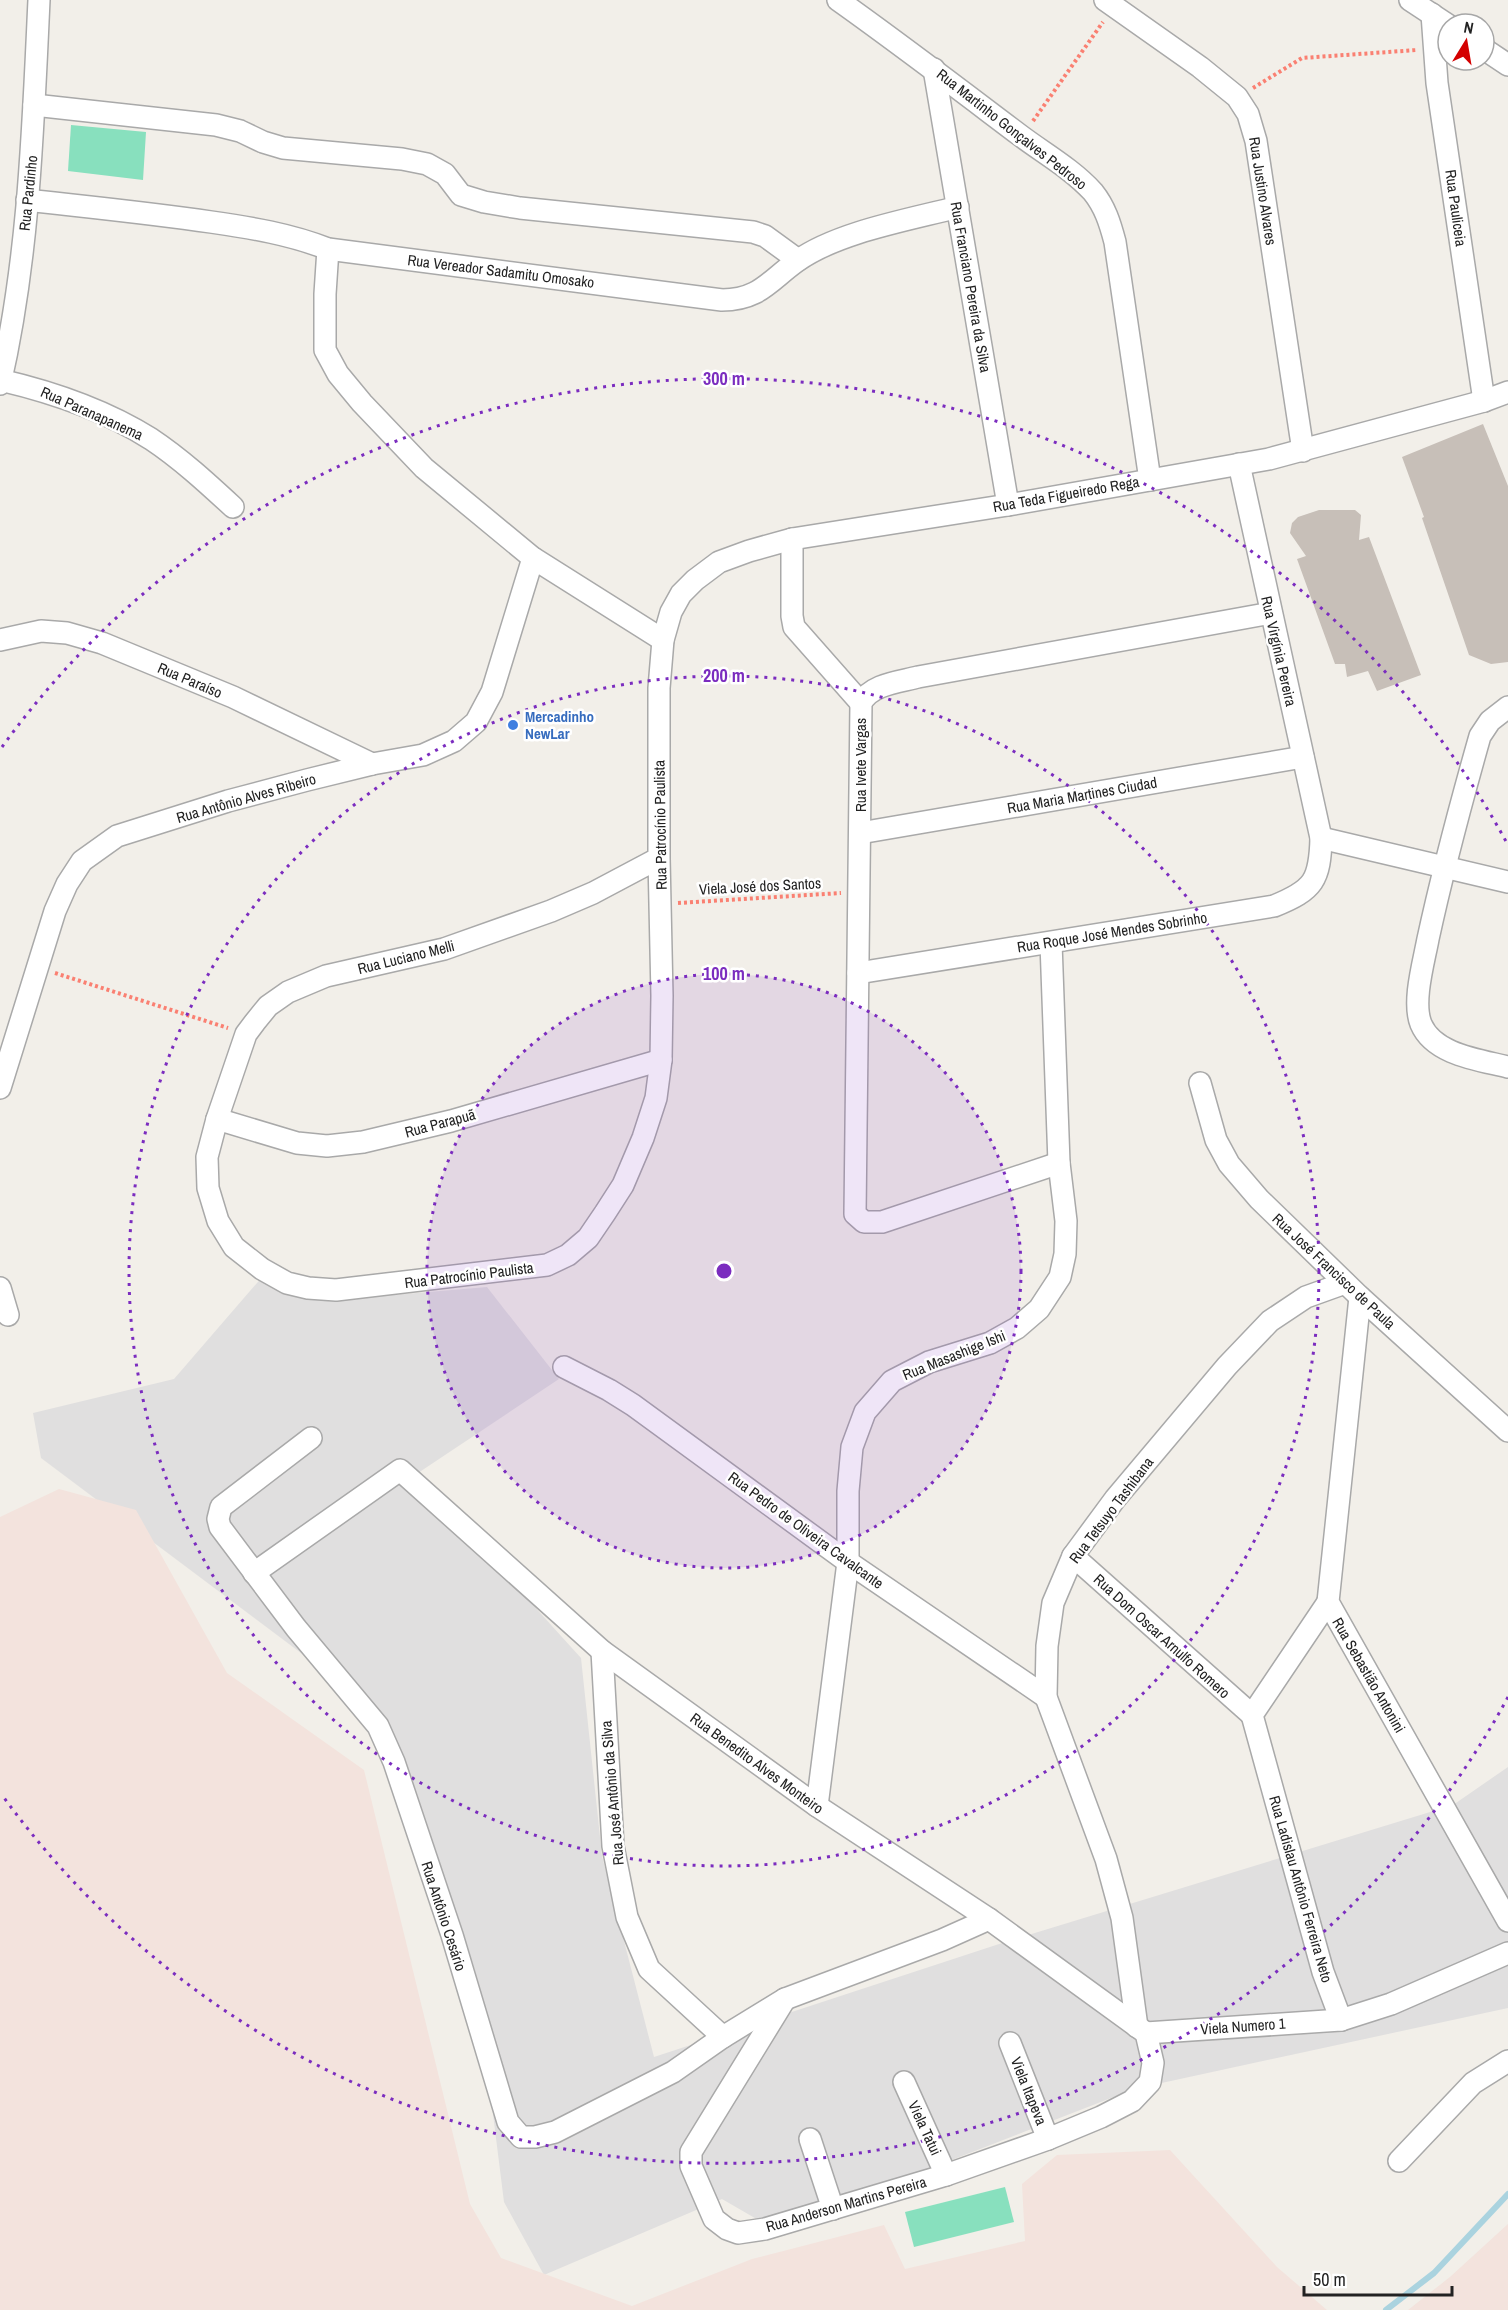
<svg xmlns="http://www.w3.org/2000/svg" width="1508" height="2310" font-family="'Archivo Narrow',sans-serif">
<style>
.residential{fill:#e0dfdf}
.military{fill:#f3e3dd}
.pitch{fill:#88e0be}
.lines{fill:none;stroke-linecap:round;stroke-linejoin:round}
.stream{stroke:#aad3df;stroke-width:6}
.building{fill:#c7bfb8}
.minor-casing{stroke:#a9a9a9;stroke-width:24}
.path{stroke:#fa8072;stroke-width:4;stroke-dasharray:3 3;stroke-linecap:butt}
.minor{stroke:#fff;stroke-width:21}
.ring{fill:none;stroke:#7b2cbf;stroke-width:3;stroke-dasharray:3 6}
.shop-dot{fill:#3f7fe0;stroke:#fff;stroke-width:2}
.labels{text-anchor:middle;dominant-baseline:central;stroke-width:5;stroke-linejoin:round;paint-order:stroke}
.street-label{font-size:15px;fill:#222;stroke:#fff}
.shop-label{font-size:15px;font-weight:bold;fill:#366cbe;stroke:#fff;text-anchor:start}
.centre{fill:#7b2cbf;stroke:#fff;stroke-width:3}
.ring-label{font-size:18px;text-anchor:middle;font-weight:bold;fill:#7b2cbf;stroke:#fff;stroke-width:5;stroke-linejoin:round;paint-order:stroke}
</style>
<rect width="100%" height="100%" fill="#f2efe9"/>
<polygon class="residential" points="263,1276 346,1299 487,1287 559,1379 415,1475 581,1658 602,1856 654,2057 996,1945 1453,1805 1508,1767 1508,2008 1134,2089 931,2168 760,2221 722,2199 544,2275 504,2202 475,1970 385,1716 41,1458 33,1413 174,1379"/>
<g class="military">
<polygon points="59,1489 136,1510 227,1673 364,1770 470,2204 501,2258 632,2306 752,2259 884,2225 905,2269 1025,2241 1022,2184 1057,2155 1170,2150 1277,2267 1327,2310 0,2310 0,1517"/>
<polygon points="1508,2224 1508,2310 1408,2310 1450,2277"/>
</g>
<g class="pitch">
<polygon points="71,125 146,132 143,180 68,171"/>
<polygon points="1005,2187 1014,2222 914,2247 905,2212"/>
</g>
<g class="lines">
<polyline class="stream" points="1386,2310 1434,2273 1508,2194"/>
</g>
<g class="building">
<polygon points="1483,424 1508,486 1508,662 1491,664 1469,655 1422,518 1424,517 1402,457"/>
<polygon points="1319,510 1355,510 1361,515 1359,540 1369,537 1421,675 1377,691 1368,671 1347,677 1345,664 1335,664 1297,559 1306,556 1290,533 1292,523 1298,517"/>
</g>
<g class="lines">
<defs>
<g id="minor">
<path d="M838 0C900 44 960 90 1021 136 1045 154 1072 169 1093 192 1105 207 1110 223 1115 242L1150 480"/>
<polyline points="1105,0 1200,67 1237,97 1248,114 1256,141 1303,451"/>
<polyline points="1410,0 1448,25"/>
<polyline points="1432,14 1437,83 1484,401"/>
<polyline points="1484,49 1508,65"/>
<polyline points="934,69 1008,505"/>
<polyline points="34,105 216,125 240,131 263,142 283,148 402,159 427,164 445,174 461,195 484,202 520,208 753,232 765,236 798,260"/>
<path d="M27 200C89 207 150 213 211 222 252 228 290 234 328 249L722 300C759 300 769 281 797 261 838 232 908 220 958 207"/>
<polyline points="328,249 325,294 325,350 338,374 362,403 424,468 533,558 663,640"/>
<path d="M0 380C52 392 105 410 151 439 181 459 207 483 233 507"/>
<path d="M0 384C29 258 33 128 39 0"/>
<polyline points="792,539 792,616 794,627 861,703"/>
<polyline points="0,640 41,631 67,633 102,643 233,697 372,764"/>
<path d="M1508 707 1490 721 1480 736C1461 803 1443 870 1428 939 1424 961 1412 1002 1421 1024 1434 1055 1480 1060 1508 1067"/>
<polyline points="860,833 1303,757"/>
<polyline points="1321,838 1508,882"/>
<polyline points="659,858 593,893 551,911 444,949 326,976 288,992 268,1006 255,1022 246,1034 217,1119 207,1157 208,1188 218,1221 234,1247 262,1269 287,1283 308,1288 336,1290 547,1265 568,1255 588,1238 605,1213 623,1185 643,1138 656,1098 661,1060 662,996 659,858 659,688 663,640 671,612 681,594 695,580 719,562 749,551 792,539 1008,505 1269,459 1484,401 1508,392"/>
<path d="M858 973 1274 906C1314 890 1320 880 1321 838L1239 464"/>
<polyline points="1200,1083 1216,1140 1229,1164 1259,1199 1360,1297 1508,1431"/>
<polyline points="0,1088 55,911 67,884 82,861 117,836 228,801 307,780 372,764 423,755 454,741 476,722 492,692 533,558"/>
<polyline points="217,1119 297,1143 327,1146 363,1142 451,1121 661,1060"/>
<path d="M1059 1163 882 1222H864L855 1214 861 703C871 684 899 682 918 677L1271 613"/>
<polyline points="0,1288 8,1315"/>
<polyline points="1360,1297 1328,1602 1508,1921"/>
<polyline points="564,1367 609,1390 633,1405 848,1562 1046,1697"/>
<polyline points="311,1438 221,1507 218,1519 220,1527 296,1628 378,1726 394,1762 452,1935 508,2122 521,2137 535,2137 555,2132 673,2072 723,2037"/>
<polyline points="1073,1556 1252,1715"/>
<polyline points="254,1573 400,1470 602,1651 817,1806 989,1919 1146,2033 1153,2063 1150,2082 1132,2101 1101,2117 1048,2139 946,2175 765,2229 738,2233 727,2229 714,2219 691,2166 691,2152 785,1999"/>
<polyline points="1328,1602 1252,1715 1323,1972 1341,2020 1391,2004 1508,1953"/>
<polyline points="602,1651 613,1846 627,1917 649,1969 723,2037 785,1999 942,1940 989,1919"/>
<polyline points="817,1806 848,1562 848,1491 852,1447 865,1412 892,1381 929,1362 990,1343 1017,1328 1039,1309 1060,1277 1065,1254 1066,1221 1059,1163 1051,943"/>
<polyline points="1137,2027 1122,1918 1106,1859 1046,1697 1047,1646 1053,1603 1073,1556 1115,1499 1227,1366 1270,1321 1306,1297 1345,1283"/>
<polyline points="1146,2033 1341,2020"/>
<polyline points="1010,2043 1048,2139"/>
<polyline points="904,2082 946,2175"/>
<polyline points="810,2139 833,2209"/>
<polyline points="1399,2161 1473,2083 1508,2061"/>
</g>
</defs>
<use href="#minor" class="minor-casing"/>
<g class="path">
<polyline points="1253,88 1302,58 1417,50"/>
<polyline points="1033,121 1103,22"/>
<polyline points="678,903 841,893"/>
<polyline points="55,973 228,1028"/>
</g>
<use href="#minor" class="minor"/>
</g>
<circle cx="724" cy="1271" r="297" fill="#7b2cbf" fill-opacity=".12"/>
<g class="ring">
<circle cx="724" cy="1271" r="297"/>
<circle cx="724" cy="1271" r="595"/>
<path d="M1508 1697A892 892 0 0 1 2 1795M2 747A892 892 0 0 1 1508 845"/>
</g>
<circle class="shop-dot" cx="513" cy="725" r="6"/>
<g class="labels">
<g class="street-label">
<text transform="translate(1012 129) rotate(38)">Rua Martinho Gonçalves Pedroso</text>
<text transform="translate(1263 191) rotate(81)">Rua Justino Alvares</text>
<text transform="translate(28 193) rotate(-84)">Rua Pardinho</text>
<text transform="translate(1456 208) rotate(82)">Rua Pauliceia</text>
<text transform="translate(501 271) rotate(7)">Rua Vereador Sadamitu Omosako</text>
<text transform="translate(971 287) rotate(80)">Rua Franciano Pereira da Silva</text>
<text transform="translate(92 413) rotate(24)">Rua Paranapanema</text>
<text transform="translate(1066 494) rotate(-10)">Rua Teda Figueiredo Rega</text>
<text transform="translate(1279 651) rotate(77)">Rua Virgínia Pereira</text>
<text transform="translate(190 680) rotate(23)">Rua Paraíso</text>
<text transform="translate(860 765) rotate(-90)">Rua Ivete Vargas</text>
<text transform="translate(1082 795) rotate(-10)">Rua Maria Martines Ciudad</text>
<text transform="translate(246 798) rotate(-16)">Rua Antônio Alves Ribeiro</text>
<text transform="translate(660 825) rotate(-91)">Rua Patrocínio Paulista</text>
<text transform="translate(760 886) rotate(-3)">Viela José dos Santos</text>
<text transform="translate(1112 932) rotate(-9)">Rua Roque José Mendes Sobrinho</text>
<text transform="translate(406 957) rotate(-14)">Rua Luciano Melli</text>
<text transform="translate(440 1123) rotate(-15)">Rua Parapuã</text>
<text transform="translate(1334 1271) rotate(43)">Rua José Francisco de Paula</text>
<text transform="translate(469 1275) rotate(-7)">Rua Patrocínio Paulista</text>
<text transform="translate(954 1355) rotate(-22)">Rua Masashige Ishi</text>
<text transform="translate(1111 1510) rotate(-53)">Rua Tetsuyo Tashibana</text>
<text transform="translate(806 1530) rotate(36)">Rua Pedro de Oliveira Cavalcante</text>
<text transform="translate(1162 1636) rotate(42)">Rua Dom Oscar Arnulfo Romero</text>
<text transform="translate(1369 1675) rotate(60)">Rua Sebastião Antonini</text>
<text transform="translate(757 1763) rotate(36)">Rua Benedito Alves Monteiro</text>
<text transform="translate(612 1793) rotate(-95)">Rua José Antônio da Silva</text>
<text transform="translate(1301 1889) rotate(74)">Rua Ladislau Antônio Ferreira Neto</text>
<text transform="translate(444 1916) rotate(72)">Rua Antônio Cesário</text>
<text transform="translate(1243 2026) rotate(-4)">Viela Numero 1</text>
<text transform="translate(1029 2091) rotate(68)">Viela Itapeva</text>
<text transform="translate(925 2128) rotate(65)">Viela Tatui</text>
<text transform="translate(846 2204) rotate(-16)">Rua Anderson Martins Pereira</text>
</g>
<g class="shop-label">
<text x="525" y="716">Mercadinho<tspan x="525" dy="17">NewLar</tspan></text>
</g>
</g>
<circle cx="724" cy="1271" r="9" class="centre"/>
<g class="ring-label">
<text x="724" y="385">300 m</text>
<text x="724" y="682">200 m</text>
<text x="724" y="980">100 m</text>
</g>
<g transform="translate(1466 42) rotate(11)"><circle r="28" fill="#ffffff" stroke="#a7a7a7" stroke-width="1.5"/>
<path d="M0-4.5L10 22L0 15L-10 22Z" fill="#d40000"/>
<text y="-9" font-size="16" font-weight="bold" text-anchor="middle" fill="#222222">N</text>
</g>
<path d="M1304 2286v9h148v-9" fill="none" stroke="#222222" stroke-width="3"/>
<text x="1313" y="2286" font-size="18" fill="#222222" stroke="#ffffff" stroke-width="4.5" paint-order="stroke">50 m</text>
</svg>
